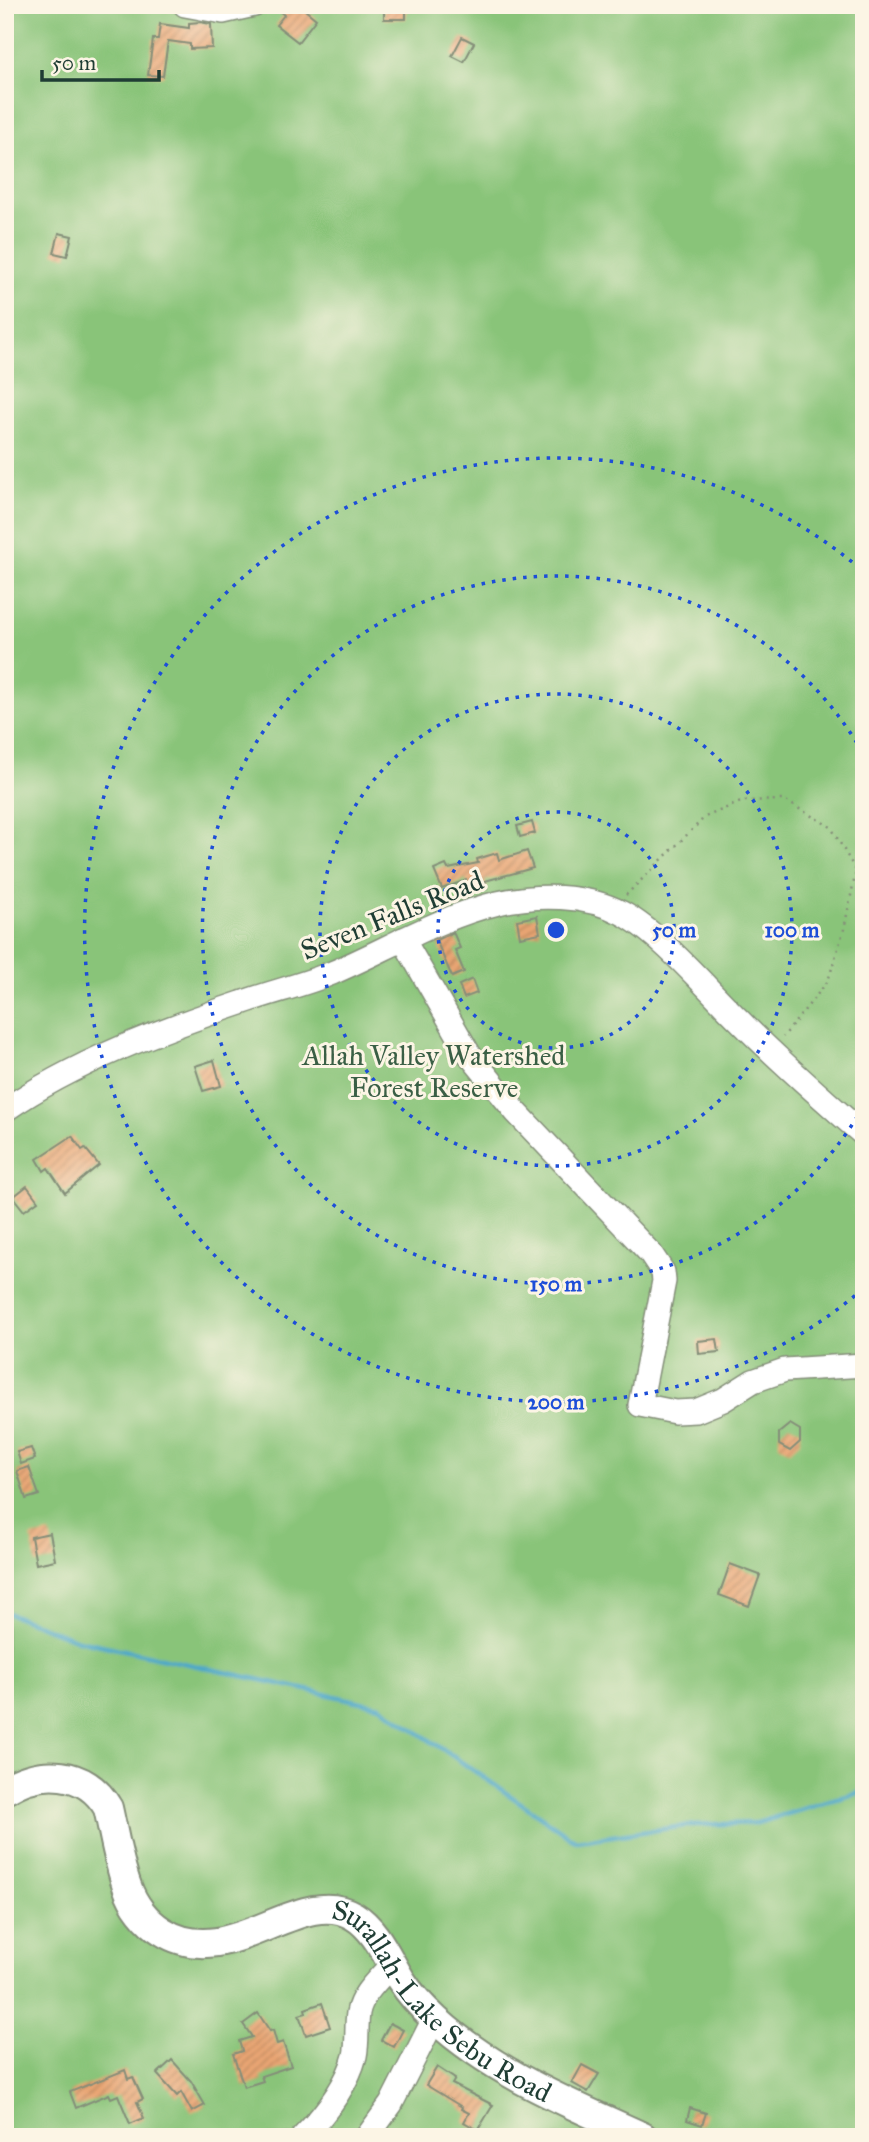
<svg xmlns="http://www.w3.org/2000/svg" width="869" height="2142" font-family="'IM FELL Great Primer',serif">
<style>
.green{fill:#89c479;stroke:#548056;stroke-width:2}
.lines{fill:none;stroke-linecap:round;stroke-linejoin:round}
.stream{stroke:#4ca7ca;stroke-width:4.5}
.building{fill:url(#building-hatch)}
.minor-casing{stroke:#848e79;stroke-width:26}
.major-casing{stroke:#848e79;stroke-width:32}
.path{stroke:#848e79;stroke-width:2.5;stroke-dasharray:2 5;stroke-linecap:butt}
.minor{stroke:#fff;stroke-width:23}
.major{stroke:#fff;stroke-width:28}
.ring{fill:none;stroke:#1d4ed8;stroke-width:3.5;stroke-dasharray:3.5 7}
.labels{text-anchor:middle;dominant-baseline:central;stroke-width:6;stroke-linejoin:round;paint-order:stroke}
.street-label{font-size:28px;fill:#1f3d34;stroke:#fcf5e5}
.park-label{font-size:28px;fill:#3a5f45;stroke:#fcf5e5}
.centre{fill:#1d4ed8;stroke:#fcf5e5;stroke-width:3.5}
.ring-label{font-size:21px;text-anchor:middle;font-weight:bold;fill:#1d4ed8;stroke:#fcf5e5;stroke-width:6;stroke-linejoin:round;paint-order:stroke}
</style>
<defs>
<pattern id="building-hatch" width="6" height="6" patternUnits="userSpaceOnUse" patternTransform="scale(1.75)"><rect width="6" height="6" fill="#e9a573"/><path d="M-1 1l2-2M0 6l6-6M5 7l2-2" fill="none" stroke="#bc885f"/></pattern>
</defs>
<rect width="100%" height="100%" fill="#fcf5e5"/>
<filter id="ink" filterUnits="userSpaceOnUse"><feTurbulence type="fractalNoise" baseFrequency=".0143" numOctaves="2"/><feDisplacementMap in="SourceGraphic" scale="14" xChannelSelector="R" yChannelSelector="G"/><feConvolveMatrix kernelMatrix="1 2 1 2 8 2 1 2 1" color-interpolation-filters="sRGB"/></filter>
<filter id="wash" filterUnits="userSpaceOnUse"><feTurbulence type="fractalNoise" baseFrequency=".00686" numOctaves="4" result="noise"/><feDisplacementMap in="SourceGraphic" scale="28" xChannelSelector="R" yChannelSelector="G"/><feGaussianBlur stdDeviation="1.57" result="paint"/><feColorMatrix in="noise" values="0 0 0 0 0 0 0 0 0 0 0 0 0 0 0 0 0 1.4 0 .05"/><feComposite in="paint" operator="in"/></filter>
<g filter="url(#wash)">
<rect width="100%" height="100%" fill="#eae0be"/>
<rect class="green" x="5" y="5" width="859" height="2132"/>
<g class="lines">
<polyline class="stream" points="5,1612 78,1640 380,1706 576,1841 692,1825 757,1823 864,1791"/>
</g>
<g id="blocks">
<g class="building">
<polygon points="272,5 299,5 316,19 298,42 276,25 284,15"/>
<rect x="384" y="5" width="22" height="14"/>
<polygon points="200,22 211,24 212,48 190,49 190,44 168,41 163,76 148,75 153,39 158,39 160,24 189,28 189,23"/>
<polygon points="462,37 474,43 464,62 452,56"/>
<polygon points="59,233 72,236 67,256 54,253"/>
<polygon points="532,822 535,833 520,837 517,826"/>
<polygon points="527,851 533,868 485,881 487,888 470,893 466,880 442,889 434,870 446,865 448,869 478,863 477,859 497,853 499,860"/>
<polygon points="537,916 540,933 520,937 517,920"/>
<polygon points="453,932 460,948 455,950 464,972 452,977 436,940"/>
<polygon points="472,979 477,993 464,998 459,985"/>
<polygon points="214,1060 221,1086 203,1091 195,1066"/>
<polygon points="72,1136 82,1150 85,1148 99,1165 65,1193 48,1168 44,1171 37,1159"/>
<polygon points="27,1186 38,1201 24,1211 13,1197"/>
<polygon points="717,1339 719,1352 699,1354 698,1341"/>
<polygon points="790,1424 800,1430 800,1442 790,1451 779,1445 779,1433"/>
<polygon points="31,1448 35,1459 21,1464 17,1452"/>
<polygon points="29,1467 39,1495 26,1499 17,1471"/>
<polygon points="50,1533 55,1560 36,1564 31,1537"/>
<polygon points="730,1564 760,1575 749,1606 719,1595"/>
<polygon points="322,2003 330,2027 306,2035 299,2015 306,2013 305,2009"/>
<polygon points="258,2013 270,2031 273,2030 277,2044 283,2042 291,2066 261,2076 263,2081 244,2087 233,2054 242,2051 239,2041 252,2037 243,2024"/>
<polygon points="390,2023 403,2030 394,2047 381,2040"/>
<polygon points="172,2060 191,2081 205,2105 192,2112 181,2092 177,2096 157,2074"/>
<polygon points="582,2065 599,2074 588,2092 572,2083"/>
<polygon points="437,2067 455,2079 452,2084 493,2105 478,2130 464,2122 469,2113 461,2109 462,2107 426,2085"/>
<polygon points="125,2070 128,2079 133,2077 143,2099 137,2102 144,2118 130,2124 118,2095 111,2098 109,2094 76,2108 70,2092"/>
<polygon points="690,2108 706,2113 702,2125 687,2120"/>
</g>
</g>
</g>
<g filter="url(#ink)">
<use href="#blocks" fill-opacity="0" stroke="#848e79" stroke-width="2"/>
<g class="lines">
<defs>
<g id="minor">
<polyline points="185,5 223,12 254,5"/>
<polyline points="403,939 469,1054 516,1112 651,1254 663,1272 664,1281 640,1405 675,1412 696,1411 723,1400 753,1381 785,1370 864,1365"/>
<path d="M5 1110C73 1063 163 1029 241 1003 271 992 303 985 332 973 386 950 439 917 498 903 536 894 586 894 622 913 661 934 706 988 739 1020 779 1061 822 1098 864 1135"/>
<path d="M303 2137C324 2115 347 2087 355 2056 358 2042 356 2027 358 2013 361 1994 380 1978 392 1964"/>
<polyline points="367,2137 391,2104 434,2019"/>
</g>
<g id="major">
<path id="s1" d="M5 1790C40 1768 86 1769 108 1808 114 1834 118 1861 127 1886 133 1904 146 1921 162 1931 230 1975 299 1883 354 1916 376 1929 388 1959 401 1980 410 1994 424 2009 436 2020 495 2074 571 2104 643 2137"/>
</g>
</defs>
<use href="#minor" class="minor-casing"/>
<use href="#major" class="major-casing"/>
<polyline class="path" points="626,895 705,817 743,801 784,800 831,827 856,871 844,929 828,981 783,1037"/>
<use href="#minor" class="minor"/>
<use href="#major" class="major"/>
</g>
</g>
<g class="ring">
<circle cx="556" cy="930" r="118"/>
<circle cx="556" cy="930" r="236"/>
<path d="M863 1107A354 354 0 1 1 863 753"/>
<path d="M863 1289A472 472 0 1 1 863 571"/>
</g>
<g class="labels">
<g class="street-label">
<text transform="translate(392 915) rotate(-22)">Seven Falls Road</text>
<text stroke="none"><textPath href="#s1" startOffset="581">Surallah-Lake Sebu Road</textPath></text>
</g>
<g class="park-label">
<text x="434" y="1055">Allah Valley Watershed<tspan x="434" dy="32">Forest Reserve</tspan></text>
</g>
</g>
<circle cx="556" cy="930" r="10" class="centre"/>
<g class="ring-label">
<text x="674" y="937">50 m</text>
<text x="792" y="937">100 m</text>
<text x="556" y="1291">150 m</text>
<text x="556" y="1409">200 m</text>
</g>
<rect width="869" height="2142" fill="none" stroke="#fcf5e5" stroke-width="28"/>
<path d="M42 70v10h117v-10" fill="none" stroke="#1f3d34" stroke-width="3.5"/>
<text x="52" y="70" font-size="21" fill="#1f3d34" stroke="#fcf5e5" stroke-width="5" paint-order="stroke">50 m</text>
</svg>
